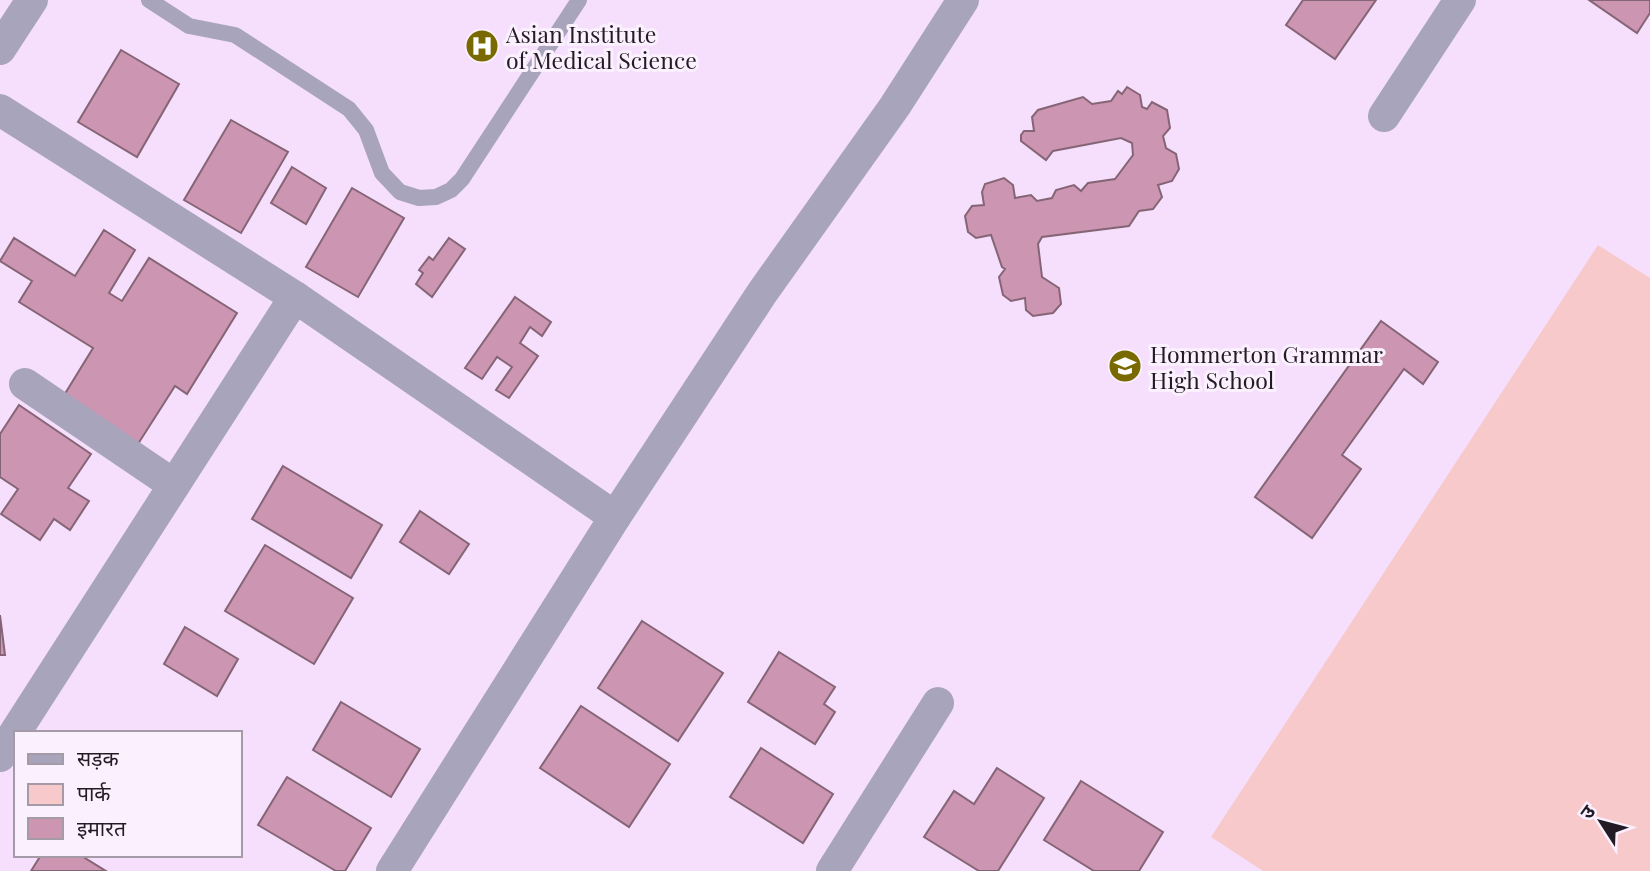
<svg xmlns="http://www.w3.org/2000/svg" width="1650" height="871" font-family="'Playfair Display','Noto Sans Devanagari',serif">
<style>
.green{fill:#f7c9cb}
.building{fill:#cc95b1;stroke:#856575;stroke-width:2}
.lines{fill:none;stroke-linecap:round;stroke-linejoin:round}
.service{stroke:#a7a4bc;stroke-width:16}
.minor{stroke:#a7a4bc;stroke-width:32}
.labels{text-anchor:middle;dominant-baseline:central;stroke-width:6;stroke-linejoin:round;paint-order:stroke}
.poi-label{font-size:23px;fill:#221a24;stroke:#fbf1fe;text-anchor:start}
</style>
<rect width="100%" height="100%" fill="#f6dffd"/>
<polygon class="green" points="1598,245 1650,278 1650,871 1263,871 1211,837"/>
<g class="building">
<polygon points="1303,0 1376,0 1335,59 1286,25"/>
<polygon points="1589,0 1650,0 1650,13 1637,33"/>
<polygon points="121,50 179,84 137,157 78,122"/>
<polygon points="1127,87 1140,95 1142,107 1147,109 1152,102 1167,110 1170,128 1163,136 1166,148 1176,154 1179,169 1172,181 1158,185 1162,197 1153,209 1139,211 1129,226 1042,237 1038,244 1042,277 1059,288 1061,304 1053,313 1033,316 1026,310 1025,298 1011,301 1003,295 999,277 1005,269 1002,267 991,235 976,238 968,232 965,216 972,206 984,205 982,192 985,184 1004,178 1013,185 1015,198 1031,195 1037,201 1052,198 1056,190 1074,185 1081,191 1088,183 1115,179 1133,155 1132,143 1121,138 1053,151 1046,160 1021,141 1021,135 1024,131 1034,131 1032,117 1038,110 1083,97 1092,104 1111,101 1118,91 1122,94"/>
<polygon points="231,120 288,152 241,233 184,200"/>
<polygon points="292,167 326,188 306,224 271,203"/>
<polygon points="352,188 404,218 358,297 306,267"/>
<polygon points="104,230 135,250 109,293 122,301 149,258 237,313 187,394 175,386 138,444 63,397 93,348 19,302 32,281 0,261 14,238 75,276"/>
<polygon points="449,238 465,249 432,297 416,284 423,273 419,270 429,257 433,260"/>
<polygon points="515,297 551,322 542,336 530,327 520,343 538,356 509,398 496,390 512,367 497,357 482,379 465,368"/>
<polygon points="1381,321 1438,362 1423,384 1404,369 1342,455 1361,469 1312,538 1255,497"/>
<polygon points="19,405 91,454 68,488 89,501 70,530 54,519 40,540 1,514 18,489 0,477 0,434"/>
<polygon points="283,466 382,525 351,578 252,519"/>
<polygon points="420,511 469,544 449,574 400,542"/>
<polygon points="265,545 353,598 314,664 225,611"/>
<polygon points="0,615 5,655 0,655"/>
<polygon points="642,621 723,673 678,741 598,688"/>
<polygon points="185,627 238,659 217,696 164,664"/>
<polygon points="779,652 835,687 824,704 835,712 815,744 748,702"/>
<polygon points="341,702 420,749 391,797 313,750"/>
<polygon points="581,706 670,764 629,827 540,768"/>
<polygon points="761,748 833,794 803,843 730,797"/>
<polygon points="997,768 1044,798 998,871 979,871 924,837 954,791 974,804"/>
<polygon points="287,777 371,828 345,871 336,871 258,825"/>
<polygon points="1081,781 1163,832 1139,871 1094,871 1044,840"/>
<polygon points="41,855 80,855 106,871 31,871"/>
</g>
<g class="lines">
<polyline class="service" points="149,0 189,26 235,35 349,109 366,130 382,173 400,192 419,198 436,197 451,190 462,179 579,0"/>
<g class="minor">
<polyline points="0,49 32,0"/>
<polyline points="0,110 295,297 615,517"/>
<polyline points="1384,116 1460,0"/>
<polyline points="25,384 174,485"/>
<polyline points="0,756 295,297"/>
<polyline points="392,871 615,517 762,293 895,106 963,0"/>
<polyline points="832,871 938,703"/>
</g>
</g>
<defs>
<symbol id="hospital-disc" viewBox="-11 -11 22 22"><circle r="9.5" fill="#786a01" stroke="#fbf1fe"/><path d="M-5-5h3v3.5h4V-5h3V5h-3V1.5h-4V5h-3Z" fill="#fff"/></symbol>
<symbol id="school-disc" viewBox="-11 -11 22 22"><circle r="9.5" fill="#786a01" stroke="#fbf1fe"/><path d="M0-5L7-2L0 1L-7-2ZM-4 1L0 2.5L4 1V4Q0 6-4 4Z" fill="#fff"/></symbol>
</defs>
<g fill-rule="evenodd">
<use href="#hospital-disc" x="463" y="27" width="38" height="38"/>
<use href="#school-disc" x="1106" y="347" width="38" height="38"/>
</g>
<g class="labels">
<g class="poi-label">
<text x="506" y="33">Asian Institute<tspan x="506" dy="26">of Medical Science</tspan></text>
<text x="1150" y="353">Hommerton Grammar<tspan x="1150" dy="26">High School</tspan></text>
</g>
</g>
<rect x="14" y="731" width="228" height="126" fill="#fbf1fe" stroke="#a49ba7" stroke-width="2"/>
<rect x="28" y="754" width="35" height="10" fill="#a7a4bc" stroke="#a49ba7" stroke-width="2"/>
<text x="77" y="766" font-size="21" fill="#221a24">सड़क</text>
<rect x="28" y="784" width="35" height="21" fill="#f7c9cb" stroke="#a49ba7" stroke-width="2"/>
<text x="77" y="801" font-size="21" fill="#221a24">पार्क</text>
<rect x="28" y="818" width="35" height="21" fill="#cc95b1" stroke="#a49ba7" stroke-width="2"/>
<text x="77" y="836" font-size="21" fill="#221a24">इमारत</text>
<g transform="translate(1601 822) rotate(306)" stroke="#fbf1fe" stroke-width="5" paint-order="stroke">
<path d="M0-5L12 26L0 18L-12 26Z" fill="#221a24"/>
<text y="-10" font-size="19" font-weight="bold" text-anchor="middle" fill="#221a24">उ</text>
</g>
</svg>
